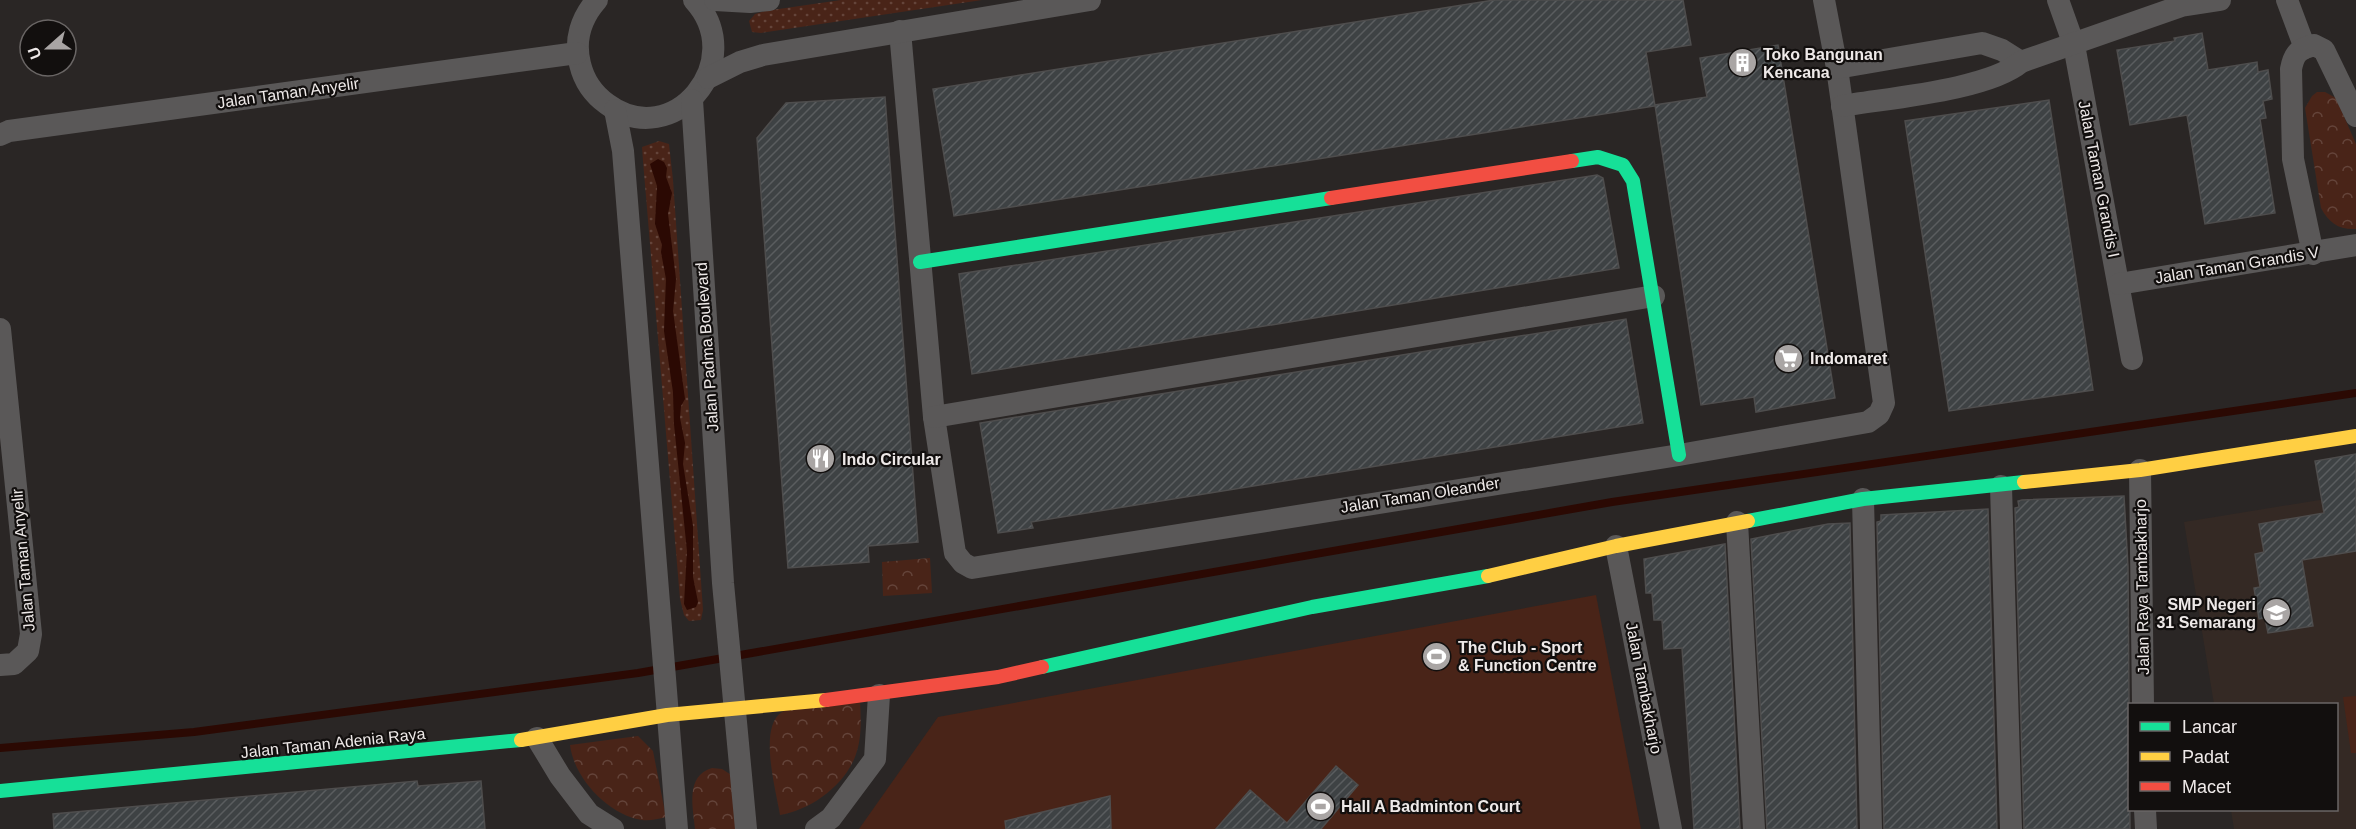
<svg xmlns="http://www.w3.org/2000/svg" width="2356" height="829" font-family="Helvetica,sans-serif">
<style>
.built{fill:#342924}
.grass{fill:#492418}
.park{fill:url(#park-crowns)}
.garden{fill:url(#garden-dots)}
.water{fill:#2b0903}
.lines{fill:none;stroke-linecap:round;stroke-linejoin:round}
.stream{stroke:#2b0903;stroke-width:8}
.building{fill:url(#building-hatch);stroke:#4e4d4d;stroke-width:1.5}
.street{stroke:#5a5858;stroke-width:22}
.fast{stroke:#16e098;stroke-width:14}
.slow{stroke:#ffcf43;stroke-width:14}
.jam{stroke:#f24e42;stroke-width:14}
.labels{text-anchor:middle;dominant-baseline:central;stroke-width:4.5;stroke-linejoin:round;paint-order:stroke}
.poi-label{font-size:16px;font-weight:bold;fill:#eee9e8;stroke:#120f0e;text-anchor:start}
.street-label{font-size:16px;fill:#eee9e8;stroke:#120f0e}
</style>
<defs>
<pattern id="park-crowns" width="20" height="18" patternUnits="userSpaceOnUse" patternTransform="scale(1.5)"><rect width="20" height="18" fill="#492418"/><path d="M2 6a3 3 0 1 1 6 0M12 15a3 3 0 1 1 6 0" fill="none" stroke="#64443a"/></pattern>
<pattern id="garden-dots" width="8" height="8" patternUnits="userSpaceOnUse" patternTransform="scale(1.5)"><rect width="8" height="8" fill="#492418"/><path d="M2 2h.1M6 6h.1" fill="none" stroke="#64443a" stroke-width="1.8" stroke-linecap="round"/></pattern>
<pattern id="building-hatch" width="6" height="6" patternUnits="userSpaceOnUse" patternTransform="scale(1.5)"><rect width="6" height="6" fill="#3e4244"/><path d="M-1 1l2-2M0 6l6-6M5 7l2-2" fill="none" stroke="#5a5d5f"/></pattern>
</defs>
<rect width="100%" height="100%" fill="#2a2625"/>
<polygon class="built" points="2356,494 2356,829 2234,829 2231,810 2336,810 2336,704 2214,704 2184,522"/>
<g class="grass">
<polygon points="1596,595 1641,829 859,829 938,717"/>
<polygon points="2356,696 2356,753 2351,753 2343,697"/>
</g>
<g class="park">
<path d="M2317 92H2325L2336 98 2356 144V229C2339 230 2329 223 2321 208L2305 108 2312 96Z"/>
<polygon points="930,558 932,593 883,596 882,562"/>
<path d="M860 701C861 720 862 739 855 757 843 787 810 810 780 815 776 790 758 727 782 712 791 706 846 703 860 701Z"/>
<path d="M638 736 653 751 666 817C658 819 650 821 642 820 608 815 574 778 570 745Z"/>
<path d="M712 768 722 769 733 776 741 829H695C693 807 685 776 712 768Z"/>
</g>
<g class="garden">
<polygon points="841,0 982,0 761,33 752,32 749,21 755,14 765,11"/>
<polygon points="659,141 669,144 673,180 703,610 701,620 689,621 684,615 680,599 643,161 642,147"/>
</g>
<polygon class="water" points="658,159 664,162 667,168 666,177 672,193 668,214 676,279 673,311 685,399 681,406 680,418 685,443 683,464 693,526 693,577 698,602 696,607 687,610 684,604 687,551 674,424 673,392 664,331 666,279 661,252 662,245 655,224 657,186 650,164"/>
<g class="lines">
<polyline class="stream" points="0,748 194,732 638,673 1612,502 2356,393"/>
</g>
<g class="building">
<polygon points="1494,0 1683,0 1691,45 1646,52 1655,106 954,216 933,89"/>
<polygon points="2202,33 2208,70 2257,62 2258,72 2268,70 2272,99 2263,101 2266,118 2260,119 2275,213 2205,224 2187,115 2130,125 2117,50 2175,41 2174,38"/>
<polygon points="1778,45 1835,398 1756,412 1754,397 1701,405 1655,105 1707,97 1700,58"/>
<polygon points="885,97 918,542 868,546 869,562 788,568 757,138 786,103"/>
<polygon points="2049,100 2093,390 1949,411 1905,121"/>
<polygon points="1597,175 1603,178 1619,268 972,374 959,274"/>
<polygon points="1626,319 1643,423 1031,522 1033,528 998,533 980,423"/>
<polygon points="2356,454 2356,551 2302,560 2313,626 2268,633 2265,618 2259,619 2254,588 2260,587 2255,554 2264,552 2259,524 2324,513 2315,461"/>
<polygon points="2124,496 2128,567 2130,829 2024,829 2015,508 2019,507 2018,501 2022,500"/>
<polygon points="1988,509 1997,829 1884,829 1877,522 1881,521 1881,515"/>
<polygon points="1850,523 1857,829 1767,829 1751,539 1828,524"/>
<polygon points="1725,544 1740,829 1694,829 1682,648 1664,649 1662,620 1654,620 1652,593 1646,593 1644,559"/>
<polygon points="1336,766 1358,785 1321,829 1216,829 1250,790 1287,823"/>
<polygon points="417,781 418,786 481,781 485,829 54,829 53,814"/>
<polygon points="1110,796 1111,829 1006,829 1005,821"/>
</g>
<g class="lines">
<g class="street">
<path d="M597 0C581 18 574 40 580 64 584 81 593 94 607 104 673 153 750 61 694 0"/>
<polyline points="715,0 750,2 769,0"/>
<polyline points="2058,0 2074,45 2132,359"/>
<polyline points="2287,0 2305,48"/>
<polyline points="900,31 934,417 955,553 963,563 972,568 1679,455 1868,422 1879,414 1884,403 1837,68 1824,0"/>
<polyline points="1837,68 1982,43 2002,50 2021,62"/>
<polyline points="708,78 740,62 763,55 1090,0"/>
<polyline points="692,100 723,583 746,829"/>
<path d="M1842 106C1888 98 1988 90 2021 62L2181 6 2220 0"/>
<polyline points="615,110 623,151 677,829"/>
<polyline points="0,135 9,131 577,53"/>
<path d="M2313 254 2293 159 2291 69C2294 53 2299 49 2314 45L2324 50 2356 116"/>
<polyline points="2119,284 2356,245"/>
<polyline points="0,329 31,634 28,651 14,664 0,665"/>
<polyline points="934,417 1654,296"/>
<polyline points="2140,470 2143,704"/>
<polyline points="2001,486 2011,829"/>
<polyline points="1863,499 1871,829"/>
<polyline points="1737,522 1754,829"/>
<polyline points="1616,546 1671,829"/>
<polyline points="537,738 560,776 589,814 613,829"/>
<polyline points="2145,810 2146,829"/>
<polyline points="816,829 831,818 875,759 879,695"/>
</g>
<g class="fast">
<polyline points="1572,161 1598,157 1623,165 1633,181 1679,455"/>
<polyline points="920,262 1331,198"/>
<polyline points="1748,521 1863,499 2024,482"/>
<polyline points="1042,667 1312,607 1488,576"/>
<polyline points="0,791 521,740"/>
</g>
<g class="slow">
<polyline points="2024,482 2140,470 2356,436"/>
<polyline points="1488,576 1616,546 1748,521"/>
<polyline points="521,740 667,715 826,700"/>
</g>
<g class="jam">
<polyline points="1331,198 1572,161"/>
<polyline points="826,700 998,677 1042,667"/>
</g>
</g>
<defs>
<symbol id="building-disc" viewBox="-11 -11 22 22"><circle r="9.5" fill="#a9a5a4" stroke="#120f0e"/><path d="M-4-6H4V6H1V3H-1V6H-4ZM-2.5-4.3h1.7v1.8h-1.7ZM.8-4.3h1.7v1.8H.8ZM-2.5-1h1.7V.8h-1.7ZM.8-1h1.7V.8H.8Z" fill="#fff"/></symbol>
<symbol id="supermarket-disc" viewBox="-11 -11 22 22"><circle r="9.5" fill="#a9a5a4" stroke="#120f0e"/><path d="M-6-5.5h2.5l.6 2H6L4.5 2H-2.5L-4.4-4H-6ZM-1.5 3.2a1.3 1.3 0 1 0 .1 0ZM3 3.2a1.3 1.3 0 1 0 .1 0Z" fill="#fff"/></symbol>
<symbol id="restaurant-disc" viewBox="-11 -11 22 22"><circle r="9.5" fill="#a9a5a4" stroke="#120f0e"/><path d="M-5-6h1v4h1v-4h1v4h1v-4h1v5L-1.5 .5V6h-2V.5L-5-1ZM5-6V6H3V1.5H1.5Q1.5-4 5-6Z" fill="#fff"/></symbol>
<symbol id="school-disc" viewBox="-11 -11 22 22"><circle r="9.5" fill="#a9a5a4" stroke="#120f0e"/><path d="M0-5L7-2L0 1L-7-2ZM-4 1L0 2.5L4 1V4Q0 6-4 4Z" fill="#fff"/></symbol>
<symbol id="stadium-disc" viewBox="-11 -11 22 22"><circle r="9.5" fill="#a9a5a4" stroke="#120f0e"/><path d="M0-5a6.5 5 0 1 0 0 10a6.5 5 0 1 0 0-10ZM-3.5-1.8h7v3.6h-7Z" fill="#fff"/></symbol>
</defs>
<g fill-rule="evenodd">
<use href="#building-disc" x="1726" y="46" width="33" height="33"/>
<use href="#supermarket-disc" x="1772" y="342" width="33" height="33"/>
<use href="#restaurant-disc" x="804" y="442" width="33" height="33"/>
<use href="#school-disc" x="2260" y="596" width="33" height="33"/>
<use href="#stadium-disc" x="1420" y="640" width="33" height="33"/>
<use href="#stadium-disc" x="1304" y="790" width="33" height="33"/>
</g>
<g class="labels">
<g class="poi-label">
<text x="1763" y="54">Toko Bangunan<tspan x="1763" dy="18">Kencana</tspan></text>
<text x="1810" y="358">Indomaret</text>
<text x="842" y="459">Indo Circular</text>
<text x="2256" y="604" text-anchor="end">SMP Negeri<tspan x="2256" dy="18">31 Semarang</tspan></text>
<text x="1458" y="647">The Club - Sport<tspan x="1458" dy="18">&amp; Function Centre</tspan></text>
<text x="1341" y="806">Hall A Badminton Court</text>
</g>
<g class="street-label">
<text transform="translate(288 93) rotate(-8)">Jalan Taman Anyelir</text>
<text transform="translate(2099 179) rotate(79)">Jalan Taman Grandis I</text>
<text transform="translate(2237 265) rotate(-9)">Jalan Taman Grandis V</text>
<text transform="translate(707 347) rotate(-94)">Jalan Padma Boulevard</text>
<text transform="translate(1420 495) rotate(-9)">Jalan Taman Oleander</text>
<text transform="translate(23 560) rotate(-95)">Jalan Taman Anyelir</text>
<text transform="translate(2142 587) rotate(-91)">Jalan Raya Tambakharjo</text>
<text transform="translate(1644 688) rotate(79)">Jalan Tambakharjo</text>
<text transform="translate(333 743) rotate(-6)">Jalan Taman Adenia Raya</text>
</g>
</g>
<rect x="2128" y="703" width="210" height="108" fill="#120f0e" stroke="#6a6665" stroke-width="1.5"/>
<rect x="2140" y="722" width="30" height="9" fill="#16e098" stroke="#6a6665" stroke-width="1.5"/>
<text x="2182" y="733" font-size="18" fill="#eee9e8">Lancar</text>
<rect x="2140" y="752" width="30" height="9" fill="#ffcf43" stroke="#6a6665" stroke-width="1.5"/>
<text x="2182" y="763" font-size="18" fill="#eee9e8">Padat</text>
<rect x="2140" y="782" width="30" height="9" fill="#f24e42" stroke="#6a6665" stroke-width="1.5"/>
<text x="2182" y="793" font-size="18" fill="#eee9e8">Macet</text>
<g transform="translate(48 48) rotate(249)"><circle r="28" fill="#120f0e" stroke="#6a6665" stroke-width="1.5"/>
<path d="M0-4.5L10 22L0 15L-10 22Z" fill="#a9a5a4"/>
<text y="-9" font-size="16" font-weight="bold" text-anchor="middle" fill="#eee9e8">U</text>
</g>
</svg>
